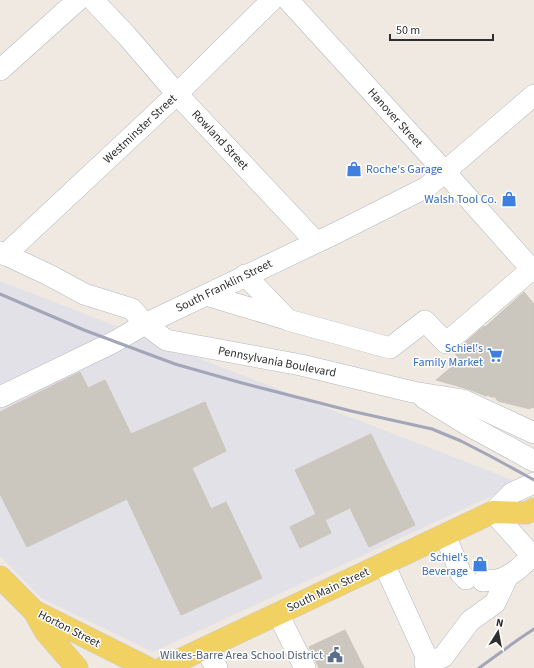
<svg xmlns="http://www.w3.org/2000/svg" width="534" height="668" font-family="'Source Sans 3',sans-serif">
<style>
.industrial{fill:#e3e1e8}
.building{fill:#cbc7bf;stroke:#cbc5ba}
.lines{fill:none;stroke-linecap:round;stroke-linejoin:round}
.minor-casing{stroke:#b4b7c1;stroke-width:22}
.major-casing{stroke:#c9c9c9;stroke-width:23}
.minor{stroke:#fff;stroke-width:21}
.major{stroke:#f2d163;stroke-width:22}
.rail{stroke:#a3a6b8;stroke-width:3}
.labels{text-anchor:middle;dominant-baseline:central;stroke-width:3;stroke-linejoin:round;paint-order:stroke}
.street-label{font-size:12px;fill:#2e2e2e;stroke:#fff}
.shop-label{font-size:12px;fill:#366cbe;stroke:#fff;text-anchor:end}
.service-label{font-size:12px;fill:#4e5e75;stroke:#fff;text-anchor:end}
</style>
<rect width="100%" height="100%" fill="#efe9e1"/>
<polygon class="industrial" points="0,281 520,483 153,652 41,598 0,556"/>
<g class="building">
<polygon points="524,292 534,304 534,408 531,407 530,409 498,401 495,397 491,397 488,395 486,396 468,389 436,380 460,360 454,352 484,326 485,327"/>
<polygon points="80,372 88,388 105,380 131,434 205,402 226,451 192,468 211,509 226,502 262,578 181,615 127,499 27,547 0,494 0,412"/>
<polygon points="371,434 415,525 369,547 350,508 325,520 331,533 300,548 290,527 316,514 295,470"/>
<polygon points="345,630 364,668 319,668 309,647"/>
</g>
<g class="lines">
<defs>
<g id="minor">
<polyline points="93,0 127,36 177,94 316,242"/>
<polyline points="288,0 445,172 534,272"/>
<polyline points="0,70 78,0"/>
<polyline points="0,252 51,276 84,294 132,309 145,324 166,340 301,365 413,392 463,400 534,433"/>
<polyline points="5,255 177,94 272,0"/>
<polyline points="245,275 288,320 390,348 425,321 446,343 532,269"/>
<polyline points="206,295 286,319"/>
<polyline points="0,397 114,342 145,324 336,233 427,187 534,95"/>
<polyline points="424,398 468,425 534,461"/>
<polyline points="534,483 512,493 493,512 534,558"/>
<polyline points="445,535 461,574 466,579"/>
<polyline points="384,564 426,656 425,663 443,657 470,621 495,603 508,576"/>
<path d="M483 581C488 580 492 580 497 580 511 577 522 566 532 556"/>
<polyline points="278,614 305,668"/>
<polyline points="204,648 217,668"/>
</g>
<g id="major">
<polyline points="0,577 34,611 148,668"/>
<polyline points="34,611 45,631 77,668"/>
<polyline points="163,668 493,512 526,513 534,509"/>
</g>
</defs>
<use href="#minor" class="minor-casing"/>
<use href="#major" class="major-casing"/>
<use href="#minor" class="minor"/>
<use href="#major" class="major"/>
<g class="rail">
<polyline points="0,294 84,330 175,364 242,383 351,411 432,429 461,441 492,457 534,480"/>
<polyline points="479,668 519,639 534,629"/>
</g>
</g>
<defs>
<symbol id="shop-bare" viewBox="-9 -9 18 18"><path d="M-5-2.5h2.3a2.7 3.5 0 0 1 5.4 0H5L5.5 6h-11ZM-1.5-2.5h3a1.5 2.3 0 0 0-3 0Z" fill="#3f7fe0" stroke="#fff" stroke-width="2.5" paint-order="stroke"/></symbol>
<symbol id="supermarket-bare" viewBox="-9 -9 18 18"><path d="M-6-5.5h2.5l.6 2H6L4.5 2H-2.5L-4.4-4H-6ZM-1.5 3.2a1.3 1.3 0 1 0 .1 0ZM3 3.2a1.3 1.3 0 1 0 .1 0Z" fill="#3f7fe0" stroke="#fff" stroke-width="2.5" paint-order="stroke"/></symbol>
<symbol id="civic-bare" viewBox="-9 -9 18 18"><path d="M-.6-6.5H3V-4.5H.6V-3L4-1V1h2V6H-6V1h2V-1L-.6-3ZM-1.2 2.5V6h2.4V2.5Z" fill="#5c6f8a" stroke="#fff" stroke-width="2.5" paint-order="stroke"/></symbol>
</defs>
<g fill-rule="evenodd">
<use href="#shop-bare" x="343" y="158" width="22" height="22"/>
<use href="#shop-bare" x="498" y="188" width="22" height="22"/>
<use href="#supermarket-bare" x="484" y="344" width="22" height="22"/>
<use href="#shop-bare" x="469" y="553" width="22" height="22"/>
<use href="#civic-bare" x="324" y="644" width="22" height="22"/>
</g>
<g class="labels">
<g class="street-label">
<text transform="translate(395 118) rotate(48)">Hanover Street</text>
<text transform="translate(140 129) rotate(-43)">Westminster Street</text>
<text transform="translate(220 140) rotate(47)">Rowland Street</text>
<text transform="translate(224 286) rotate(-26)">South Franklin Street</text>
<text transform="translate(277 362) rotate(11)">Pennsylvania Boulevard</text>
<text transform="translate(328 590) rotate(-25)">South Main Street</text>
<text transform="translate(69 629) rotate(27)">Horton Street</text>
</g>
<g class="shop-label">
<text x="366" y="169" text-anchor="start">Roche's Garage</text>
<text x="497" y="199">Walsh Tool Co.</text>
<text x="483" y="348">Schiel's<tspan x="483" dy="14">Family Market</tspan></text>
<text x="468" y="557">Schiel's<tspan x="468" dy="14">Beverage</tspan></text>
</g>
<g class="service-label">
<text x="323" y="655">Wilkes-Barre Area School District</text>
</g>
</g>
<g transform="translate(498 632) rotate(11)" stroke="#ffffff" stroke-width="3" paint-order="stroke">
<path d="M0-3L7 15L0 10L-7 15Z" fill="#2e2e2e"/>
<text y="-6" font-size="11" font-weight="bold" text-anchor="middle" fill="#2e2e2e">N</text>
</g>
<path d="M390 34v6h103v-6" fill="none" stroke="#2e2e2e" stroke-width="2"/>
<text x="396" y="34" font-size="12" fill="#2e2e2e" stroke="#ffffff" stroke-width="3" paint-order="stroke">50 m</text>
</svg>
